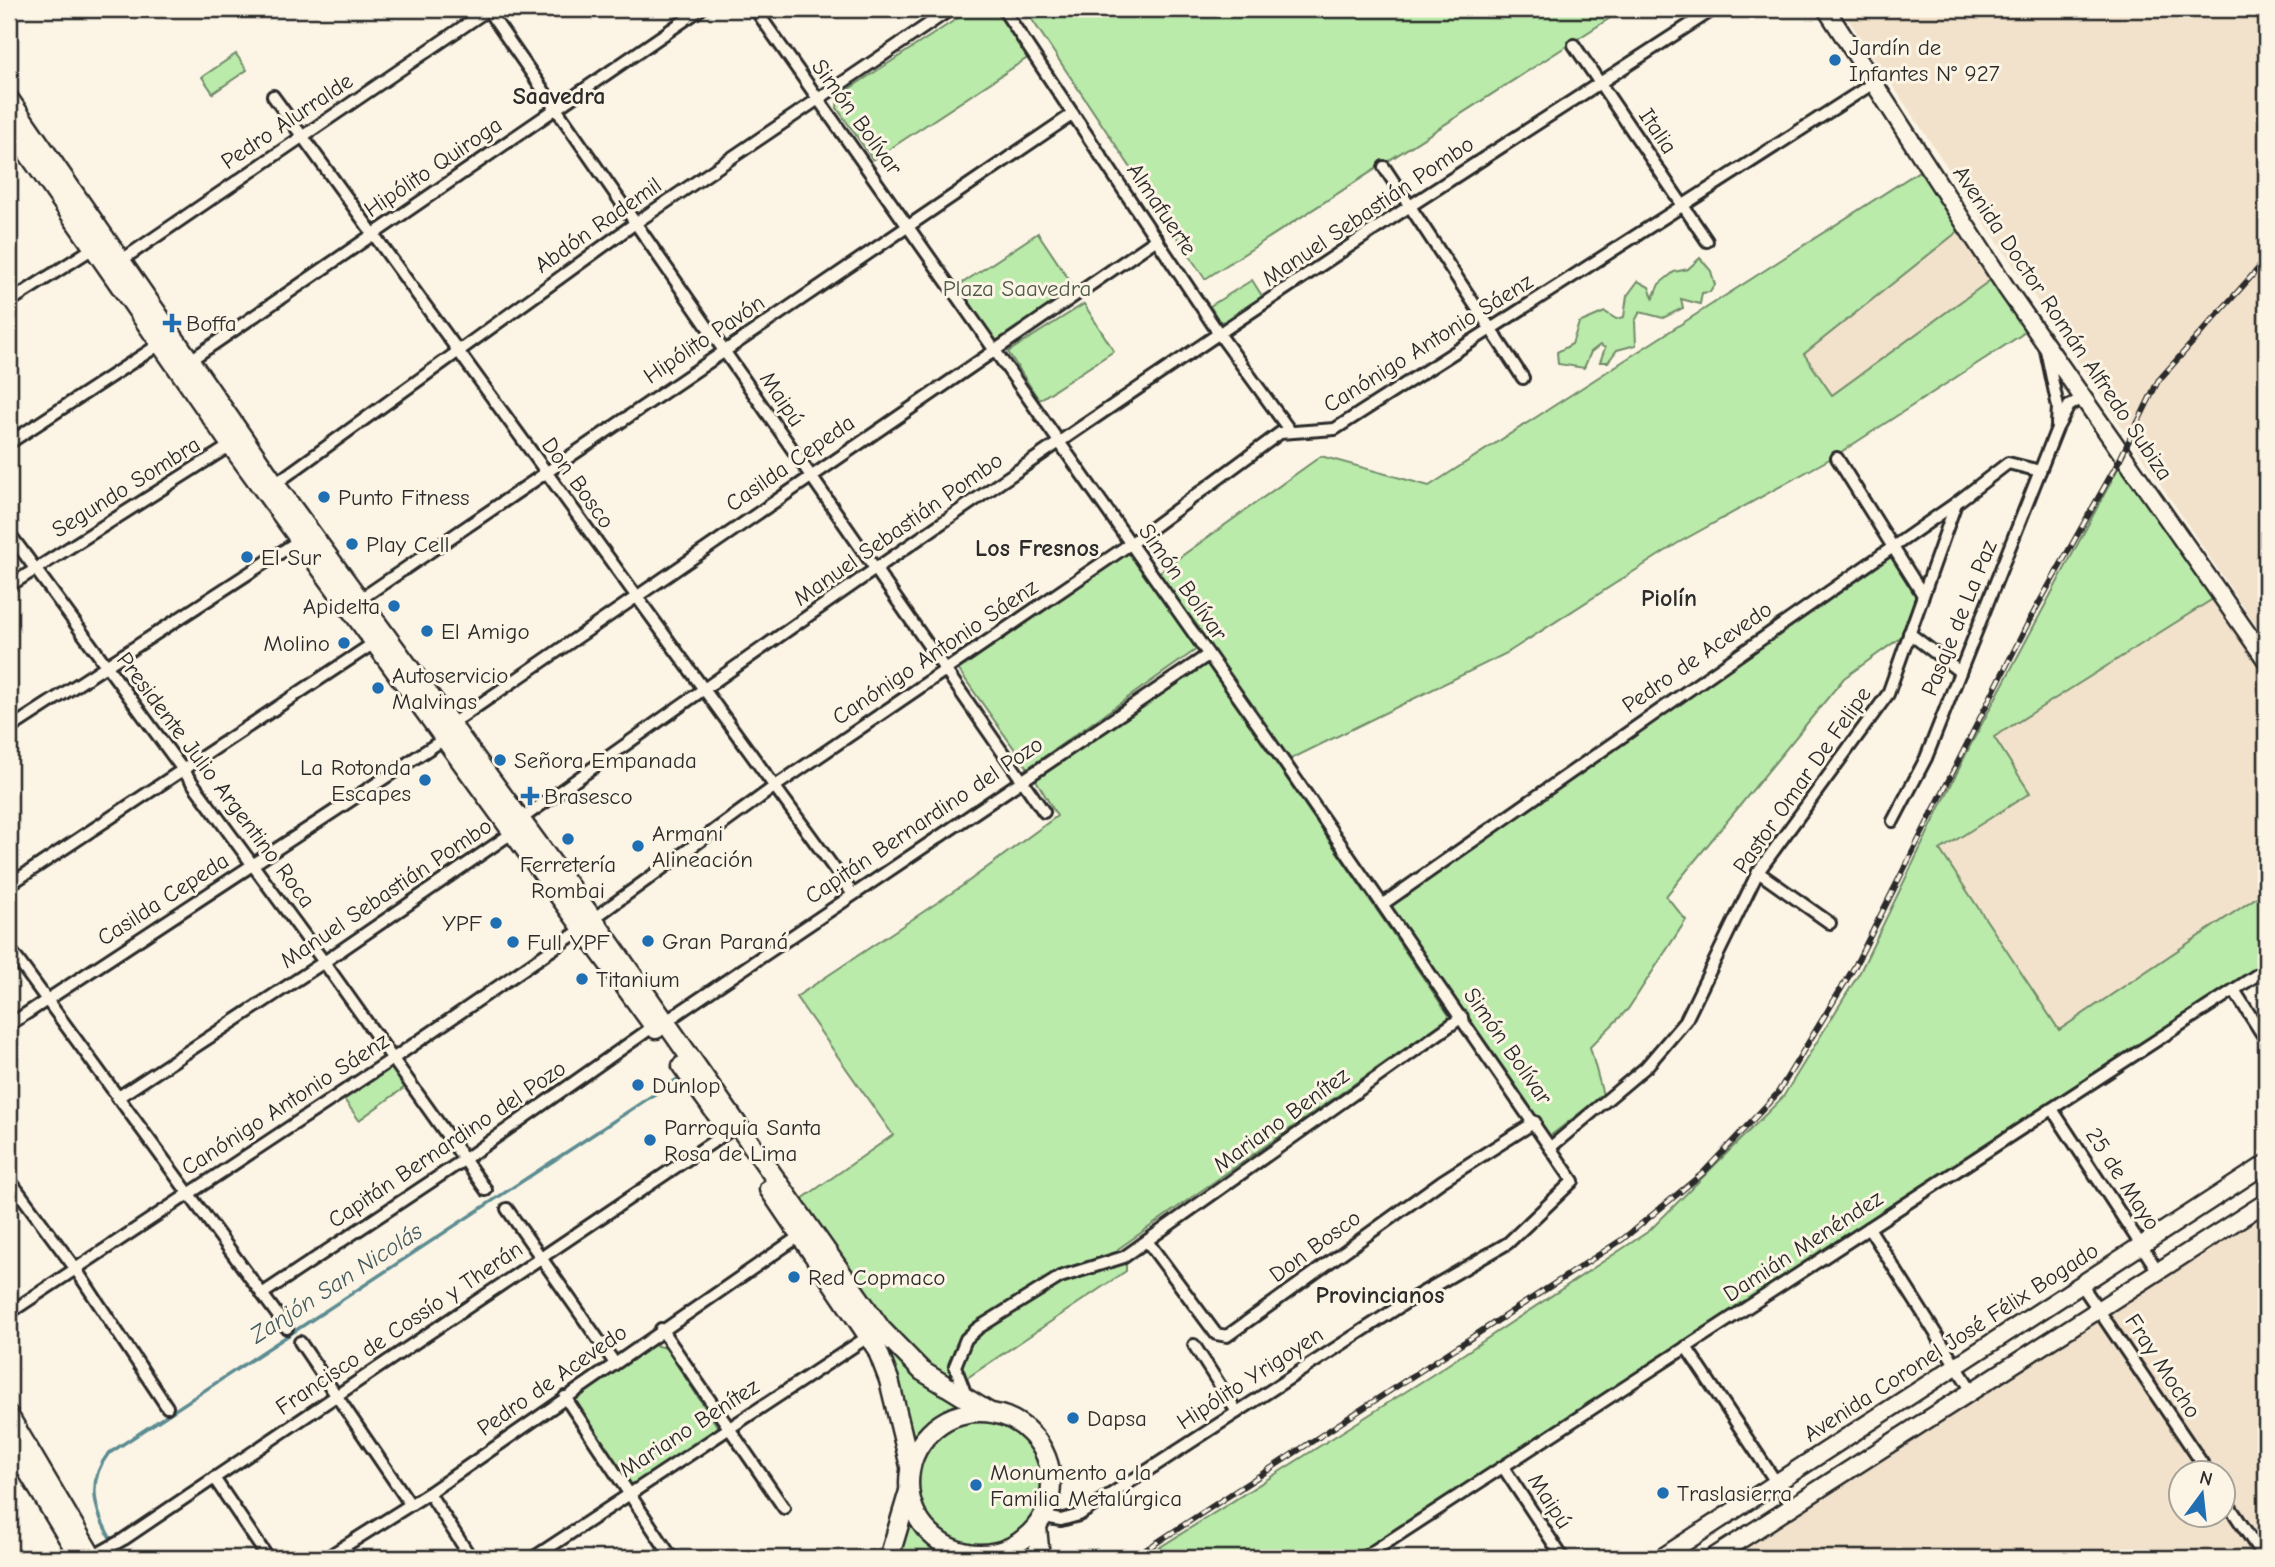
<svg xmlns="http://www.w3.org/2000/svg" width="2275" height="1567" font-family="'Comic Neue',sans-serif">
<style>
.built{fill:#f2e2cb;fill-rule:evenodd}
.green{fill:#baebaa;stroke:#728b6a;stroke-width:2}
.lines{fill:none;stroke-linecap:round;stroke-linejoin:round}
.stream{stroke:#5c8c92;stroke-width:3.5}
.minor-casing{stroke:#2b2b2b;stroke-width:16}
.secondary-casing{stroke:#2b2b2b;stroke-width:21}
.primary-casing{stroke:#2b2b2b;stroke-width:23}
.minor{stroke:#fcf5e5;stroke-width:10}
.secondary{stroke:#fcf5e5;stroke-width:16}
.primary{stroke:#fcf5e5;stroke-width:18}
.rail-casing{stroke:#2b2b2b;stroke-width:6}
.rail{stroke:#fcf5e5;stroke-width:3.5;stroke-dasharray:10;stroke-linecap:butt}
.poi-dot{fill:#1f6fb2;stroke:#fcf5e5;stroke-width:2.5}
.labels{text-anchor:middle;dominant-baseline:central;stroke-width:6;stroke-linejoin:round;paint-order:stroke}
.poi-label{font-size:23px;fill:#2b2b2b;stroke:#fcf5e5;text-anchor:start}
.street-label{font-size:23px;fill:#2b2b2b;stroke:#fcf5e5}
.park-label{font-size:23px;fill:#4f5b4b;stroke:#fcf5e5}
.neighbourhood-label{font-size:24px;font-weight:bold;fill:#2b2b2b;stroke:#fcf5e5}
.water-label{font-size:24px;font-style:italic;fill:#435b5f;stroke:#fcf5e5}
</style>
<rect width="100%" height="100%" fill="#fcf5e5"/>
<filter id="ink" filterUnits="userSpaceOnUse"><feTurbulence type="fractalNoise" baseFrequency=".0143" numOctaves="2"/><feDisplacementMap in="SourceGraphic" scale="14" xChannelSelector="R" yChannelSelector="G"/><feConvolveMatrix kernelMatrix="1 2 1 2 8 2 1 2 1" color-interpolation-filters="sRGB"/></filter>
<g filter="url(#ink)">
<g class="built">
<polygon points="1841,9 2266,9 2266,641"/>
<polygon points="1961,229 1992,279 1832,396 1803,354"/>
<polygon points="2216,597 2266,668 2266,891 2059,1030 1940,850 2030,793 1993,737"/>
<path d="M2266 1202V1558H1712ZM2180 1472H2222V1514H2180Z"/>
</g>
<g class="green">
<polygon points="972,9 997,9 1029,57 873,160 837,108 838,96"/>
<polygon points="1025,9 1624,9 1205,279"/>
<polygon points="236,54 247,70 213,93 202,77"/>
<polygon points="1924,168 1961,229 1804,354 1832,395 1992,279 2025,329 2021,335 1835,456 1678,543 1507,653 1289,760 1158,573 1321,456 1429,486"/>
<polygon points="1038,233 1076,290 996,343 958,286"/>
<polygon points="1700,258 1711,271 1715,285 1710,292 1702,293 1700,304 1681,299 1683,308 1663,318 1640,312 1635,321 1636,345 1617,350 1608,362 1600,362 1605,348 1600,345 1591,352 1584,368 1558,364 1557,352 1572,344 1579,323 1605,312 1616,319 1624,317 1627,296 1638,281 1649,287 1653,298 1659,284 1674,272 1688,269"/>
<polygon points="1252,280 1264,299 1231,322 1219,321 1210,306"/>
<polygon points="1084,304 1114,351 1039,400 1008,352"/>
<polygon points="2122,461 2216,597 1994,737 2030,793 1940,850 2059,1030 2266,891 2266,963 1353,1558 1143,1558 1432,1375 1649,1231 1783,1097 1860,972 1970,746"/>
<polygon points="1130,552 1197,649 1028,768 958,669"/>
<polygon points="1890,556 1916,596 1900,638 1844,678 1666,896 1686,920 1628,1009 1590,1047 1603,1095 1550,1136 1391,906 1550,791"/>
<path d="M1207 662 1450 1017 1118 1249 1126 1262V1271L958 1384C887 1343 847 1265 802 1199L893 1135 796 997 962 886 1057 816 1036 780Z"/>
<polygon points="392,1063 408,1085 359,1120 343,1098"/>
<polygon points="883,1343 967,1405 937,1420 911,1451 900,1386"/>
<polygon points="653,1345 666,1348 719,1429 717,1433 632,1487 575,1405 577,1396"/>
<circle cx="980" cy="1482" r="65"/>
<polygon points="907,1515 940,1546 969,1557 896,1558"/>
</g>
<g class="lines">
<path class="stream" d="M122 1558C102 1525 80 1490 108 1454L679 1078"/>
<defs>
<g id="minor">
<polyline points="487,9 1044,812"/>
<polyline points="755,9 1284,762 1573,1181 1508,1243 1408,1301 1079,1515 1061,1520 1044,1517"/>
<polyline points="1003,9 1220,335 1290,431"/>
<polyline points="1574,45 1707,241"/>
<polyline points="273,96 852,893"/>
<polyline points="1384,167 1523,378"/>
<polyline points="116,264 489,9"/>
<polyline points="9,302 98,245"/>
<polyline points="2046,350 2058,407 2057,424"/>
<polyline points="189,361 701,9"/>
<polyline points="9,443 160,344"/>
<polyline points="1837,458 1923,595"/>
<polyline points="275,484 634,224 951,9"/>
<polyline points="9,533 324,962 486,1190"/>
<polyline points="9,586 231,445"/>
<polyline points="359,600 1073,114"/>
<polyline points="1909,633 1960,672"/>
<polyline points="450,725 1157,239"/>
<polyline points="9,729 303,538"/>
<polyline points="1893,821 1926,758 2057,428 2069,406 2083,397"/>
<polyline points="1758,872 1830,923"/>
<polyline points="9,885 374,643"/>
<polyline points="1383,904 1956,503 2008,463 2040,471"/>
<polyline points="593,919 774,787 1130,544 1280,433 1335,429 1875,82"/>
<polyline points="9,948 287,1328"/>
<polyline points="2234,990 2266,1040"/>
<polyline points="665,1022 1208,655"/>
<polyline points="9,1025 444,739"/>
<path d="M117 1098 324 962 512 833 520 820C813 610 1109 405 1410 206 1511 140 1613 75 1714 9"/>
<polyline points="2052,1109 2158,1271"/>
<polyline points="1552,1146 1646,1067 1686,1020 1758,872 1888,694 1956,503"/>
<polyline points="9,1179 75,1268 167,1407"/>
<polyline points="507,1209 614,1362"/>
<polyline points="1869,1228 1972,1391"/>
<polyline points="1147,1241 1216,1334 1227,1336 1442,1181 1535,1122"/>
<polyline points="2081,1284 2208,1472"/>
<polyline points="262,1294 465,1159 654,1026"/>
<polyline points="9,1313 394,1058 582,929"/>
<polyline points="661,1329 784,1508"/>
<polyline points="300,1342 410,1504"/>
<polyline points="1194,1345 1237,1412"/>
<polyline points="1686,1347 1792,1506"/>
<polyline points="959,1395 964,1390 955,1366 966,1339 978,1328 1060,1277 1124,1257 1462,1017"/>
<polyline points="565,1397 672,1558"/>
<polyline points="1503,1467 1563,1558"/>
<polyline points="214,1478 268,1558"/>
<polyline points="429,1493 471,1558"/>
<polyline points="2222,1495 2264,1558"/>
<polyline points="90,1558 124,1539 729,1131"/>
<polyline points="326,1558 429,1493 801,1235"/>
<polyline points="533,1558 869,1336"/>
<polyline points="1363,1558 2266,969"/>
</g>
<g id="secondary">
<polyline points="1826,9 2007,289 2266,660"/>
<polyline points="9,1414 94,1558"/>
<polyline points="9,1442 79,1558"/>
<polyline points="1661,1558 2266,1164"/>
<polyline points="1712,1558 2266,1202"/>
</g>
<g id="primary">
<polyline points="9,99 275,484 593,919 881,1329 922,1371 987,1411"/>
<polyline points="9,126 231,445 656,1029"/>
<polyline points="682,1066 723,1123"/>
<polyline points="769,1189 877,1349 889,1380 910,1466"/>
<circle cx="980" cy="1483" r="71"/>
<polyline points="1037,1527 1040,1558"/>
<polyline points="889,1558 909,1491"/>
</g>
</defs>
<use href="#minor" class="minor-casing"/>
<use href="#secondary" class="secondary-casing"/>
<use href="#primary" class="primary-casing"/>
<use href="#minor" class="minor"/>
<use href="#secondary" class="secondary"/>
<use href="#primary" class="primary"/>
<defs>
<polyline id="rail" points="1133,1558 1623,1239 1703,1173 1777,1094 1855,966 2029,621 2120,459 2158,381 2258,269 2266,264"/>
</defs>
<use href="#rail" class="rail-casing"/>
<use href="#rail" class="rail"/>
</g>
</g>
<g class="poi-dot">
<circle cx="1835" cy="60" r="7"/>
<path d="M168.5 312.5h7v7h7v7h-7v7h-7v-7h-7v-7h7z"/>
<circle cx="324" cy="497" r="7"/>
<circle cx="352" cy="544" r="7"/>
<circle cx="247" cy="557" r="7"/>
<circle cx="394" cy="606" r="7"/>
<circle cx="427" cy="631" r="7"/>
<circle cx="344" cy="643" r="7"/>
<circle cx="378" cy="688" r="7"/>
<circle cx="500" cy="760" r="7"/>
<circle cx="425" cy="780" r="7"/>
<path d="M526.5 785.5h7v7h7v7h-7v7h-7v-7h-7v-7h7z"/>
<circle cx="568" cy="839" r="7"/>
<circle cx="638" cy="846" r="7"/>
<circle cx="496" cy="923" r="7"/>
<circle cx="648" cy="941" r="7"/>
<circle cx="513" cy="942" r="7"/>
<circle cx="582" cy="979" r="7"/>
<circle cx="638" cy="1085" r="7"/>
<circle cx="650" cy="1140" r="7"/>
<circle cx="794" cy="1277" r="7"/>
<circle cx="1073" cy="1418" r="7"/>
<circle cx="976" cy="1485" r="7"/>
<circle cx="1663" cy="1493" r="7"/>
</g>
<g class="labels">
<g class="poi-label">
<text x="1849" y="47">Jardín de<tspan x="1849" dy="26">Infantes N° 927</tspan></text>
<text x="186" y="323">Boffa</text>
<text x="338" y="497">Punto Fitness</text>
<text x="366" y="544">Play Cell</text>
<text x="261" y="557">El Sur</text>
<text x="380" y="606" text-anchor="end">Apidelta</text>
<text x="441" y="631">El Amigo</text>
<text x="330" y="643" text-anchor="end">Molino</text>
<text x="392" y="675">Autoservicio<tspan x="392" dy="26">Malvinas</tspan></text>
<text x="514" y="760">Señora Empanada</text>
<text x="411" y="767" text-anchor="end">La Rotonda<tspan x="411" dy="26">Escapes</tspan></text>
<text x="544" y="796">Brasesco</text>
<text x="652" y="833">Armani<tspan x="652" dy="26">Alineación</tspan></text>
<text x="568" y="864" text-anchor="middle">Ferretería<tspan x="568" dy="26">Rombai</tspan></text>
<text x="482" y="923" text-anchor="end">YPF</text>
<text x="662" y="941">Gran Paraná</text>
<text x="527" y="942">Full YPF</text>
<text x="596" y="979">Titanium</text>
<text x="652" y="1085">Dunlop</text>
<text x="664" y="1127">Parroquia Santa<tspan x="664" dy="26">Rosa de Lima</tspan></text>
<text x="808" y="1277">Red Copmaco</text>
<text x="1087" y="1418">Dapsa</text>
<text x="990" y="1472">Monumento a la<tspan x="990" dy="26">Familia Metalúrgica</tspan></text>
<text x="1677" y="1493">Traslasierra</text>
</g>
<g class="street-label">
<text transform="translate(857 117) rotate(54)">Simón Bolívar</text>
<text transform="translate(287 121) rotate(-34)">Pedro Alurralde</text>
<text transform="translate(1658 131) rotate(56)">Italia</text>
<text transform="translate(433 167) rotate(-34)">Hipólito Quiroga</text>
<text transform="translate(1162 209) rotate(56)">Almafuerte</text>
<text transform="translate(1368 211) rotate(-34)">Manuel Sebastián Pombo</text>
<text transform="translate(598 225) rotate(-35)">Abdón Rademil</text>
<text transform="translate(2063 323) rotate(56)">Avenida Doctor Román Alfredo Subiza</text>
<text transform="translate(704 339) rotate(-34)">Hipólito Pavón</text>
<text transform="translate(1428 343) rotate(-32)">Canónigo Antonio Sáenz</text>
<text transform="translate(782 399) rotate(56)">Maipú</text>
<text transform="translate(790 463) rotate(-35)">Casilda Cepeda</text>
<text transform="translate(578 483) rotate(54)">Don Bosco</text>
<text transform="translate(126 487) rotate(-32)">Segundo Sombra</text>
<text transform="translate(898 529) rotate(-35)">Manuel Sebastián Pombo</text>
<text transform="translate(1183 582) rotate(55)">Simón Bolívar</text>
<text transform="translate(1959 618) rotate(-68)">Pasaje de La Paz</text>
<text transform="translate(935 652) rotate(-34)">Canónigo Antonio Sáenz</text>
<text transform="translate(1697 657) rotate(-35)">Pedro de Acevedo</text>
<text transform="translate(216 780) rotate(53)">Presidente Julio Argentino Roca</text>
<text transform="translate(1802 780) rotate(-55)">Pastor Omar De Felipe</text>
<text transform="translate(924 820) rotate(-34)">Capitán Bernardino del Pozo</text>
<text transform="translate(386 893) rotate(-34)">Manuel Sebastián Pombo</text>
<text transform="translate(163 899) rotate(-33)">Casilda Cepeda</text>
<text transform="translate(1508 1046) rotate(55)">Simón Bolívar</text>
<text transform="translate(285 1104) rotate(-33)">Canónigo Antonio Sáenz</text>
<text transform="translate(1281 1120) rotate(-36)">Mariano Benítez</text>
<text transform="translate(447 1144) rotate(-34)">Capitán Bernardino del Pozo</text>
<text transform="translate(2123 1179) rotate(57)">25 de Mayo</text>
<text transform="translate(1315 1246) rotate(-36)">Don Bosco</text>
<text transform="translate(1803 1246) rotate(-33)">Damián Menéndez</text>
<text transform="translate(399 1328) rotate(-34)">Francisco de Cossío y Therán</text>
<text transform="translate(1951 1342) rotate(-33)">Avenida Coronel José Félix Bogado</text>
<text transform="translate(2163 1366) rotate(57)">Fray Mocho</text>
<text transform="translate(1250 1378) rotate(-33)">Hipólito Yrigoyen</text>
<text transform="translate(552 1380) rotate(-35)">Pedro de Acevedo</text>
<text transform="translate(689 1428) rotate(-33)">Mariano Benítez</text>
<text transform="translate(1550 1501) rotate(57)">Maipú</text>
</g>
<g class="park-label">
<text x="1017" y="288">Plaza Saavedra</text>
</g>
<g class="neighbourhood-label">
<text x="559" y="96">Saavedra</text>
<text x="1037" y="548">Los Fresnos</text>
<text x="1669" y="598">Piolín</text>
<text x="1380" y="1295">Provincianos</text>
</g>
<g class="water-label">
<text transform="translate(336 1283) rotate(-33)">Zanjón San Nicolás</text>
</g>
</g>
<rect width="2275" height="1567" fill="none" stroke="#fcf5e5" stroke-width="35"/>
<rect x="18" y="18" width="2240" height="1532" fill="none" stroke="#2b2b2b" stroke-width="2.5" filter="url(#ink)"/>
<g transform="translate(2202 1494) rotate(15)"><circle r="33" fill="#fcf5e5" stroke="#a8a49b" stroke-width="2"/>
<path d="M0-5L12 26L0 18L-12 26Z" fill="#1f6fb2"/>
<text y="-10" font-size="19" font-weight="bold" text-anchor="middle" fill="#2b2b2b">N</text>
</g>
</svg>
